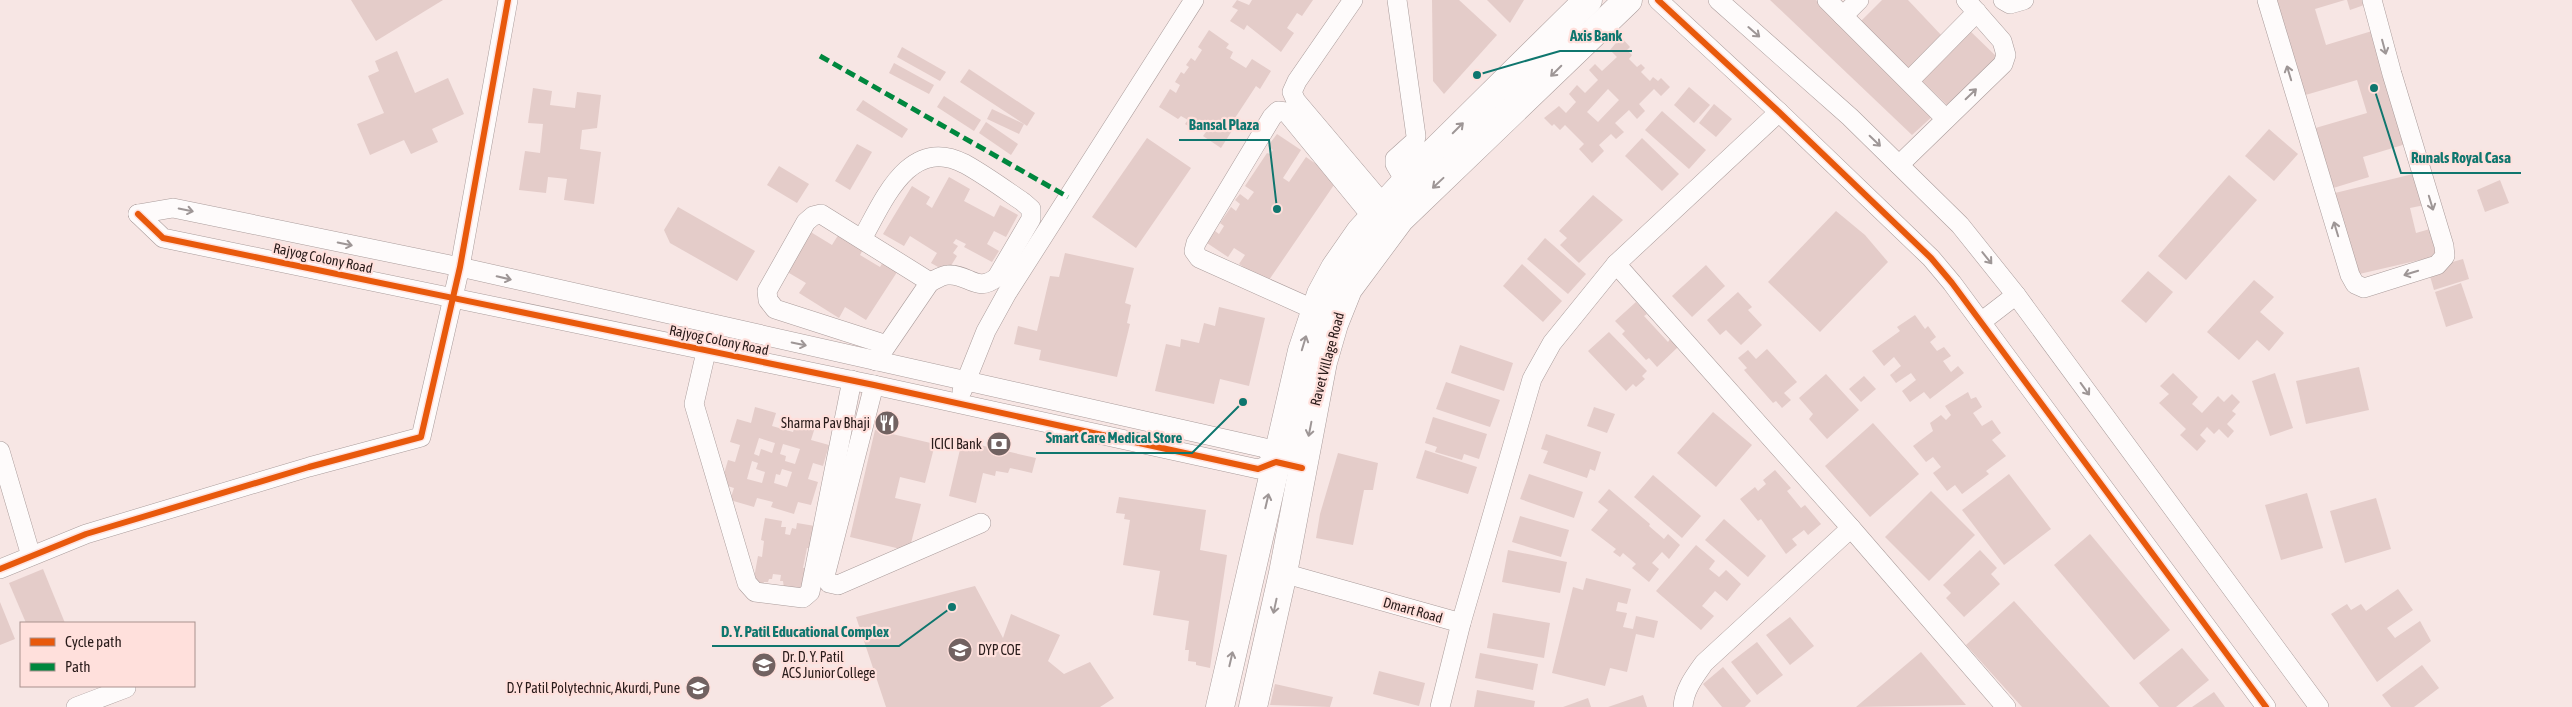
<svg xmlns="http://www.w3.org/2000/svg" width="2572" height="707" font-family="'Asap Condensed',sans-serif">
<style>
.building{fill:#e4ccc9;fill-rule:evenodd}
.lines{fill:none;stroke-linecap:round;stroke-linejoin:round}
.street-casing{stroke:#aa9c9b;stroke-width:20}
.primary-casing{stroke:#aa9c9b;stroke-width:29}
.street{stroke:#fefbfb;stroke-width:19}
.primary{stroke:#fefbfb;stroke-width:28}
.quiet{stroke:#00873e;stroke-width:5;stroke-dasharray:10 5;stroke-linecap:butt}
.cycleway-casing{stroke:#ffe0dc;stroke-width:9}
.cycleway{stroke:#e8590c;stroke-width:6}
.oneway{stroke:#9e9696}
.labels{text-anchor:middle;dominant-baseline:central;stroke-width:4.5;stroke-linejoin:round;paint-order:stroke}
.street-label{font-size:14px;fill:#291b1a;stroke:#ffe0dc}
.poi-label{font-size:14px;fill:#291b1a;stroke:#ffe0dc;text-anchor:end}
.leader{fill:none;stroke:#0f766e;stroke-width:2}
.callout-dot{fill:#0f766e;stroke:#ffe0dc;stroke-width:2}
.callout-label{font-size:15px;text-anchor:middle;font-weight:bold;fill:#0f766e;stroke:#ffe0dc;stroke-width:4.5;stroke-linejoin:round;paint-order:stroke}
</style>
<rect width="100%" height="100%" fill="#f7e6e4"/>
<g class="building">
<polygon points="351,0 443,0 376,41"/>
<polygon points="1237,0 1249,5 1252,0 1313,0 1302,16 1297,13 1287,28 1294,33 1281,52 1247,25 1244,30 1230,21 1238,10 1232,7"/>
<polygon points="1432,0 1459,0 1497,35 1444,94 1433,81"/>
<polygon points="1487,0 1524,0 1510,23"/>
<polygon points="1770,0 1816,0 1935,114 1912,135"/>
<polygon points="1882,0 1908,0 1942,36 1910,70 1861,21"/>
<polygon points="2273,0 2345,0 2315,9 2326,45 2372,31 2406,144 2363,157 2369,177 2330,189 2312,129 2367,113 2357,80 2302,96"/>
<polygon points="2347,0 2366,0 2367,4 2350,10"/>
<polygon points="1968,29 1999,59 1951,109 1920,79"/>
<polygon points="1209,30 1229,44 1226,48 1233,52 1230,58 1246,68 1252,59 1271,71 1260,89 1256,86 1231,124 1235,126 1221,148 1203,136 1206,132 1195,125 1193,129 1185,124 1188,120 1181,116 1178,119 1159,107 1170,89 1176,93 1180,85 1175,82 1181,72 1184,74 1189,67 1186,65 1191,58 1195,61 1202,50 1198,47"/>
<path d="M1621 37 1630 47 1627 50 1632 55 1629 59 1637 67 1641 64 1645 68 1641 72 1650 81 1653 77 1658 81 1661 78 1670 87 1661 96 1654 89 1639 104 1645 111 1637 119 1629 110 1615 123 1624 132 1616 139 1611 134 1599 145 1604 151 1592 163 1579 149 1584 144 1565 125 1560 130 1554 124 1552 126 1544 118 1559 106 1566 113 1576 102 1569 94 1577 85 1585 93 1598 80 1589 70 1595 64 1602 71 1617 57 1610 50ZM1608 89 1619 100 1598 122 1587 112Z"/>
<polygon points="902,47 946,72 940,81 897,57"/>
<polygon points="397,51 415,93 448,78 464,114 432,129 438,142 411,154 404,140 370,155 357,124 384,113 368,76 379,71 375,61"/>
<polygon points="894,63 934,85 929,94 889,73"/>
<polygon points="969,69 1035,113 1027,126 960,82"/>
<polygon points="1689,87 1710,105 1694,123 1674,105"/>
<polygon points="533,88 552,91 550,105 575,108 577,92 601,95 597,128 582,130 580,149 601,152 594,204 564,200 567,179 548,177 546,193 519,190 525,151 540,153 543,124 528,123"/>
<polygon points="944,96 981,120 974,131 937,107"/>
<polygon points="863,100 908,129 902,138 856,110"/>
<polygon points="1714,104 1732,119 1716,137 1699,123"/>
<polygon points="992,109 1024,124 1019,134 987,119"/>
<polygon points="1662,111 1706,150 1689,169 1645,130"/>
<polygon points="986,122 1018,144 1011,155 979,133"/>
<polygon points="2269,129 2298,154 2274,181 2245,156"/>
<polygon points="1277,134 1301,150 1283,178 1289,182 1306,157 1338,179 1267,283 1239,264 1245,255 1234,248 1228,257 1207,243 1215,231 1219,234 1224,226 1220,223 1231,207 1236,211 1240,204 1235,200 1240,194 1248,200 1254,192 1245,186 1267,153 1270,154 1273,150 1268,146"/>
<polygon points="1147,138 1191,168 1136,248 1092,217"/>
<polygon points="1642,138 1679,174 1662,191 1625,156"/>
<polygon points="857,144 872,152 850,190 835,181"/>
<polygon points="779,166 809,184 797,203 767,185"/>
<polygon points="2417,173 2425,205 2410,208 2416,233 2430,229 2437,256 2355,275 2335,193"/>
<polygon points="2229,175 2257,200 2186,280 2158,256"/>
<polygon points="949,177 970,189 964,201 994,217 1000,205 1018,215 1006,237 994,231 987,244 999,251 992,262 964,247 966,244 956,239 953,243 958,246 953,253 957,256 947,272 931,263 937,253 910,236 904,246 883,234 912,186 930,197 926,204 932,208"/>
<polygon points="2500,180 2509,203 2485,212 2477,190"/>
<polygon points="1593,195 1623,220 1579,263 1560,245 1567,238 1559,231"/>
<polygon points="678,207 755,251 737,281 670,243 664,230"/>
<polygon points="1836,211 1865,235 1888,262 1820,332 1768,282"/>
<polygon points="842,229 866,244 860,255 880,267 886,257 901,266 866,320 845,307 839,318 799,293 806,283 784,270 809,231 832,245"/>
<polygon points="1545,238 1586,274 1568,294 1527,259"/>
<polygon points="1065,253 1134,268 1125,303 1131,305 1127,323 1130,324 1117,377 1039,360 1041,350 1014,344 1018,326 1037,331 1050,276 1059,277"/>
<polygon points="2463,259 2469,279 2434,290 2428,269"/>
<polygon points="1522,264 1562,301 1543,322 1503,286"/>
<polygon points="1706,265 1725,286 1692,317 1672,296"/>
<polygon points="2148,271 2173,292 2146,323 2121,301"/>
<polygon points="2254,280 2274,297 2260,312 2284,333 2269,351 2257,340 2239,360 2207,332"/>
<polygon points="2461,283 2473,318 2446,327 2435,292"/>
<polygon points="1738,292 1752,307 1748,310 1762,325 1741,345 1726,330 1720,335 1707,320"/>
<polygon points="1636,302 1647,314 1644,316 1668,342 1670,339 1678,347 1657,367 1649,358 1646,360 1622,334 1625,331 1615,321"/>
<polygon points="1219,307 1265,318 1249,386 1220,379 1214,404 1155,391 1166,344 1180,347 1181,339 1199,343 1204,323 1215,326"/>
<polygon points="1915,315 1925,329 1928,326 1936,337 1930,342 1937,351 1944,347 1951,356 1943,361 1951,372 1958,366 1964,373 1930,399 1924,392 1910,402 1902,391 1916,380 1911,373 1896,383 1890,375 1901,366 1894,357 1884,366 1872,351 1900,331 1897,327"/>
<polygon points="1609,332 1647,371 1642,376 1645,379 1636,387 1633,384 1626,391 1588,351"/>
<polygon points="1460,345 1513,363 1504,391 1451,373"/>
<polygon points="1767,349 1797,382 1784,393 1791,400 1782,408 1776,401 1773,403 1744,370 1747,368 1738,358 1748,350 1756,359"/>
<polygon points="2359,367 2369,410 2306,424 2296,381"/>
<polygon points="2173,373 2198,397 2192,404 2202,413 2218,396 2224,402 2232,394 2240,402 2232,411 2236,414 2227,424 2234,431 2228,438 2219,429 2214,434 2207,427 2200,435 2206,441 2197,451 2180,435 2186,429 2159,403 2169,394 2160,386"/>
<polygon points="2275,373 2293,428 2270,436 2252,381"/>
<polygon points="1826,374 1859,410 1827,439 1809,419 1813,414 1799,398"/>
<polygon points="1864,376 1876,389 1861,402 1849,389"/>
<polygon points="1446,382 1500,400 1490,427 1436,409"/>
<polygon points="1968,392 1971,399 1976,397 1982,407 1973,413 1982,426 1992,420 2001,433 1992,440 2006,456 1986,471 1989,474 1962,494 1955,485 1947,491 1933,473 1941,467 1933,457 1926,462 1913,446 1933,431 1930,423 1941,415 1946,420 1951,415 1945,406"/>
<path d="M755 407 776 413 772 426 793 432 797 419 816 424 811 440 829 445 823 466 813 463 808 479 818 482 811 505 798 502 794 514 771 507 773 502 757 498 754 507 730 500 734 488 721 484 728 460 735 462 740 445 730 442 737 419 751 423ZM759 438 775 443 772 453 761 449 759 456 754 454ZM783 444 800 449 795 464 785 461 786 456 780 454ZM752 461 758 463 756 469 765 472 762 483 747 479ZM782 469 792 472 787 487 774 483 776 474 780 475Z"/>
<polygon points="1594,407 1615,414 1607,433 1587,426"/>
<polygon points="1713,412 1752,445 1716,487 1677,453"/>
<polygon points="1433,417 1487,434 1479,459 1464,454 1462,460 1435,452 1437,447 1425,443"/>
<polygon points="1873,423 1919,474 1870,517 1825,466"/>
<polygon points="875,430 935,444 925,483 900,477 895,498 921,504 909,551 850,537"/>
<polygon points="1546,434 1601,452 1595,471 1590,469 1587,478 1543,463 1548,451 1541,449"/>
<polygon points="962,441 1036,458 1032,473 1010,468 1008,473 996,471 995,476 983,473 976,503 949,496"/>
<polygon points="1425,450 1477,467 1468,494 1416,478"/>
<polygon points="1338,453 1378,463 1373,490 1364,490 1353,545 1316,538 1320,514"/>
<polygon points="1775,470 1791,488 1787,491 1801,508 1805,505 1821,524 1808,535 1804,530 1792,539 1797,545 1786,554 1761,519 1758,521 1740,499 1755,487 1758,491 1766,484 1763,480"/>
<polygon points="1529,474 1583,492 1574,518 1520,499"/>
<polygon points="2009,474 2051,529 2004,565 1962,510"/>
<polygon points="1653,475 1701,516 1682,538 1634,497"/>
<polygon points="1609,489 1650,524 1649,526 1664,539 1668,534 1680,545 1669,559 1662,552 1652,563 1659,569 1649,582 1632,568 1636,564 1623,553 1620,557 1613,552 1616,549 1591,530 1608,510 1598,502"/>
<polygon points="1931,491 1975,535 1929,581 1885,537"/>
<polygon points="2307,493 2323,548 2281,560 2265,505"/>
<polygon points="1119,497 1206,510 1200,550 1227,555 1210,668 1196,665 1196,662 1188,661 1189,650 1185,650 1189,621 1153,615 1160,571 1123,565 1130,520 1124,519 1125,514 1116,513"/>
<polygon points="2376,498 2391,549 2345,563 2330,511"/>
<polygon points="1520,516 1569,530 1561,557 1512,542"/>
<polygon points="765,518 782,521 781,527 786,527 785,534 790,535 792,528 796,529 797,523 815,526 811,548 807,548 803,568 807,568 803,592 784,588 783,581 780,581 781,575 773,574 772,579 769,579 768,582 764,582 763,585 753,583 758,556 762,557 764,541 761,540"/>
<polygon points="1724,519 1766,556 1748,577 1705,540"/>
<polygon points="2090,534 2170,630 2134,660 2054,565"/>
<polygon points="1696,545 1715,561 1709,569 1719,577 1726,570 1741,584 1727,601 1715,591 1702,606 1714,616 1701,630 1656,591"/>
<polygon points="1508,550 1567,562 1560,593 1502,582"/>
<polygon points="1980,550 1997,568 1991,574 2000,584 1964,617 1946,598 1951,593 1943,585"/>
<polygon points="43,569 65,623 26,623 9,583"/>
<polygon points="1586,578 1631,589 1627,604 1618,602 1616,611 1627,613 1623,627 1633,629 1636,616 1658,621 1654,638 1636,634 1627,672 1610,668 1605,686 1552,673 1573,587 1583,590"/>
<polygon points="975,586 1003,638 1011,614 1060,635 1048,661 1064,674 1090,662 1114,698 1100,707 886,707 856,617"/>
<polygon points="2398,589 2413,610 2387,628 2395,638 2420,621 2431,641 2377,682 2331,614 2347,604 2351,610 2361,604 2366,611"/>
<polygon points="2014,601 2110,707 2022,707 1966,645"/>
<polygon points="0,602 15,639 0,645"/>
<polygon points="1493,613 1550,623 1544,658 1487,648"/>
<polygon points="1790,617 1814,646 1790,665 1766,635"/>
<polygon points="1757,642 1783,675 1757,695 1731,662"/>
<polygon points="2182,648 2209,680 2176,707 2159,707 2139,683"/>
<polygon points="1921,652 1966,705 1856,707"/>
<polygon points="1480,653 1538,664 1533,690 1475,678"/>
<polygon points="2422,665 2439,688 2414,707 2391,707 2382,695"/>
<polygon points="1723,667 1751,701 1745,707 1722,707 1703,684"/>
<polygon points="1379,671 1425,683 1419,706 1373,694"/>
<polygon points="1275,684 1333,697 1330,707 1270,705"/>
<polygon points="1477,690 1535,701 1534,707 1474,707"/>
<polygon points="2214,692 2225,707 2192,707"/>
<polygon points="1643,695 1647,707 1608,707"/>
<polygon points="1588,698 1591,707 1563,707"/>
</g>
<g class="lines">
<defs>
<g id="street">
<polyline points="1353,0 1297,81 1292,92 1296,101 1384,205"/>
<polyline points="1397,0 1416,136 1415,141 1395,159 1395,164 1405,181"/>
<polyline points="1658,0 1779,112 1931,258 1952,283 2266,707"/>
<polyline points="1718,0 1850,117 1960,225 2016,295 2319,707"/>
<polyline points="1827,0 1946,119"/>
<polyline points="2003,0 2010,4 2024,0"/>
<polyline points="2267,0 2350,275 2355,284 2364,288 2437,265 2445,256 2444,246 2392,74 2372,0"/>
<polyline points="1843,16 1859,0"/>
<polyline points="1909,81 1977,12"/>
<polyline points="1899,165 2003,64 2006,55 2002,41 1966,0"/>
<polyline points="138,214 163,238 874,385 1258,469 1276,462 1284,464"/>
<polyline points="138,214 173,208 460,267 1265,448 1276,462"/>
<path d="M862 239C884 200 909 135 965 164 985 175 1004 189 1023 202L1031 209V219L997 277C977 294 968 273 948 275 942 275 935 280 930 282"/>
<polyline points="1616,264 1851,528 2006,707"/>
<polyline points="1315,310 1199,258 1194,251 1196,243 1272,117 1278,111 1286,112 1373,218"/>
<polyline points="1981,322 2016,295"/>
<polyline points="709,339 694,404 747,583 755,592 803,598 810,592 852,380"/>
<polyline points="876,361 930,282 821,214 813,216 806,222 767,291 768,300 775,309 887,345"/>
<polyline points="874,385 825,576 829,583 838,585 981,523"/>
<polyline points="962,391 986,331 1007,293 1194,0"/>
<polyline points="0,451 31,556"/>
<polyline points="0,569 86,534 309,467 421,437 460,267 508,0"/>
<polyline points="1283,573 1461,623"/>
<polyline points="76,707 126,688"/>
<polyline points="1440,707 1461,623 1532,379 1552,343 1616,264 1779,112"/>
<path d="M1683 707C1684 690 1694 677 1704 663L1851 528"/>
</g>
<g id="primary">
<polyline points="1220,707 1302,351 1321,294 1335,268 1360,232 1423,163 1588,0"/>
<polyline points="1253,707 1283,573 1323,362 1334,324 1348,289 1400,219 1628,0"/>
</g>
</defs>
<use href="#street" class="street-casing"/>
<use href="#primary" class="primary-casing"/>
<use href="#street" class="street"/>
<use href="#primary" class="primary"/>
<polyline class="quiet" points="820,56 1068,197"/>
<defs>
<g id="cycleway">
<polyline points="1658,0 1779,112 1931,258 1952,283 2266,707"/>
<polyline points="138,214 163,238 874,385 1258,469 1276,462 1302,468"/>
<polyline points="0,569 86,534 309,467 421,437 460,267 508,0"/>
</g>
</defs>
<use href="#cycleway" class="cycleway-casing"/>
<use href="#cycleway" class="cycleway"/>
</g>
<defs><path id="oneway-shaft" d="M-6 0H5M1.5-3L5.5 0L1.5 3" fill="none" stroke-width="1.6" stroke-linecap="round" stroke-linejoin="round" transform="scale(1.25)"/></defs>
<g class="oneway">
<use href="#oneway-shaft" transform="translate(1754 32) rotate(41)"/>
<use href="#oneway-shaft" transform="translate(2384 47) rotate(75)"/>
<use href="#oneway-shaft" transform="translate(1556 71) rotate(135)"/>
<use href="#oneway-shaft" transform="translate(2289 73) rotate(-107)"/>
<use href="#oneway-shaft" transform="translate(1971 94) rotate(-44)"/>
<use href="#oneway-shaft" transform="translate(1458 128) rotate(-45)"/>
<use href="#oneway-shaft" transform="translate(1875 141) rotate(44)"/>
<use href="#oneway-shaft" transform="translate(1438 183) rotate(137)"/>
<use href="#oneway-shaft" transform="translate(2431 203) rotate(73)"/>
<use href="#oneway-shaft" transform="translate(186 210) rotate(12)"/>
<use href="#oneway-shaft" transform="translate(2336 229) rotate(-107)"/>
<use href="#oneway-shaft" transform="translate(345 244) rotate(12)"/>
<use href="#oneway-shaft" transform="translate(1987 258) rotate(51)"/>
<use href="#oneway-shaft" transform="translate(2411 273) rotate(163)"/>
<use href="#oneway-shaft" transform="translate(504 278) rotate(13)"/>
<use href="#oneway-shaft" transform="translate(1304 343) rotate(-73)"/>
<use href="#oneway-shaft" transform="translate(799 344) rotate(12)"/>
<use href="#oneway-shaft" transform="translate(2085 389) rotate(54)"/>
<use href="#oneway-shaft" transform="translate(1310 429) rotate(101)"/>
<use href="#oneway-shaft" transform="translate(1267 501) rotate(-77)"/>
<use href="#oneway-shaft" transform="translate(1275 606) rotate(102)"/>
<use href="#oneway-shaft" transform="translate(1231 659) rotate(-77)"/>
</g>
<defs>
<symbol id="restaurant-disc" viewBox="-11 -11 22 22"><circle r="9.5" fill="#716261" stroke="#ffe0dc"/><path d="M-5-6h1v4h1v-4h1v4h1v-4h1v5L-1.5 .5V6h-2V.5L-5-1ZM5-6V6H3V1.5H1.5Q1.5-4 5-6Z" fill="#fff"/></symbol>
<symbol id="bank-disc" viewBox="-11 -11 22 22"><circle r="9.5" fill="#716261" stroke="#ffe0dc"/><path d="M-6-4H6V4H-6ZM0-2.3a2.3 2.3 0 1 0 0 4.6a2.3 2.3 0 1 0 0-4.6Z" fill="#fff"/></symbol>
<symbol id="university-disc" viewBox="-11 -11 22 22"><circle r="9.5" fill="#716261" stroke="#ffe0dc"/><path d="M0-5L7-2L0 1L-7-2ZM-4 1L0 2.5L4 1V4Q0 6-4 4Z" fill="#fff"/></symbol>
</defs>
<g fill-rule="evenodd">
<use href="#restaurant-disc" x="873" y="409" width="28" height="28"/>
<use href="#bank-disc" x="985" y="430" width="28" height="28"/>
<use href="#university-disc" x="946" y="636" width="28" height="28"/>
<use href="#university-disc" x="750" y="651" width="28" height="28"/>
<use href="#university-disc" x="684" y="674" width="28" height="28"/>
</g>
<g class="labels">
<g class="street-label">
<text transform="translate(323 258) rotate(12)">Rajyog Colony Road</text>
<text transform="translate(719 340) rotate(12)">Rajyog Colony Road</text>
<text transform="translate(1327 359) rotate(-75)">Ravet Village Road</text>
<text transform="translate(1413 610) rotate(16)">Dmart Road</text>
</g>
<g class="poi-label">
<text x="870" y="423">Sharma Pav Bhaji</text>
<text x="982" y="444">ICICI Bank</text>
<text x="978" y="650" text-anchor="start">DYP COE</text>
<text x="782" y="657" text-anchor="start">Dr. D. Y. Patil<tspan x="782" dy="16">ACS Junior College</tspan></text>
<text x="680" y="688">D.Y Patil Polytechnic, Akurdi, Pune</text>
</g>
</g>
<path class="leader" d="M1477 75L1560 51H1632M1277 209L1269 140H1179M2374 88L2401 173H2521M1243 402L1192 453H1036M952 607L899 646H712"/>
<g class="callout-dot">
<circle cx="1477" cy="75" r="5"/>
<circle cx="1277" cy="209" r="5"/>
<circle cx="2374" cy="88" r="5"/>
<circle cx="1243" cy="402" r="5"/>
<circle cx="952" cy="607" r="5"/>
</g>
<g class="callout-label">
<text x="1596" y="41">Axis Bank</text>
<text x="1224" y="130">Bansal Plaza</text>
<text x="2461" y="163">Runals Royal Casa</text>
<text x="1114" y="443">Smart Care Medical Store</text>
<text x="805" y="637">D. Y. Patil Educational Complex</text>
</g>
<rect x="20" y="622" width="175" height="65" fill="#ffe0dc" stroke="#a9918e"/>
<rect x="30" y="638" width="25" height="8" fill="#e8590c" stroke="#a9918e"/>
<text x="65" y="647" font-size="15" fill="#291b1a">Cycle path</text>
<rect x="30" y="663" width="25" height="8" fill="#00873e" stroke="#a9918e"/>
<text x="65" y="672" font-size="15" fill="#291b1a">Path</text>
</svg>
